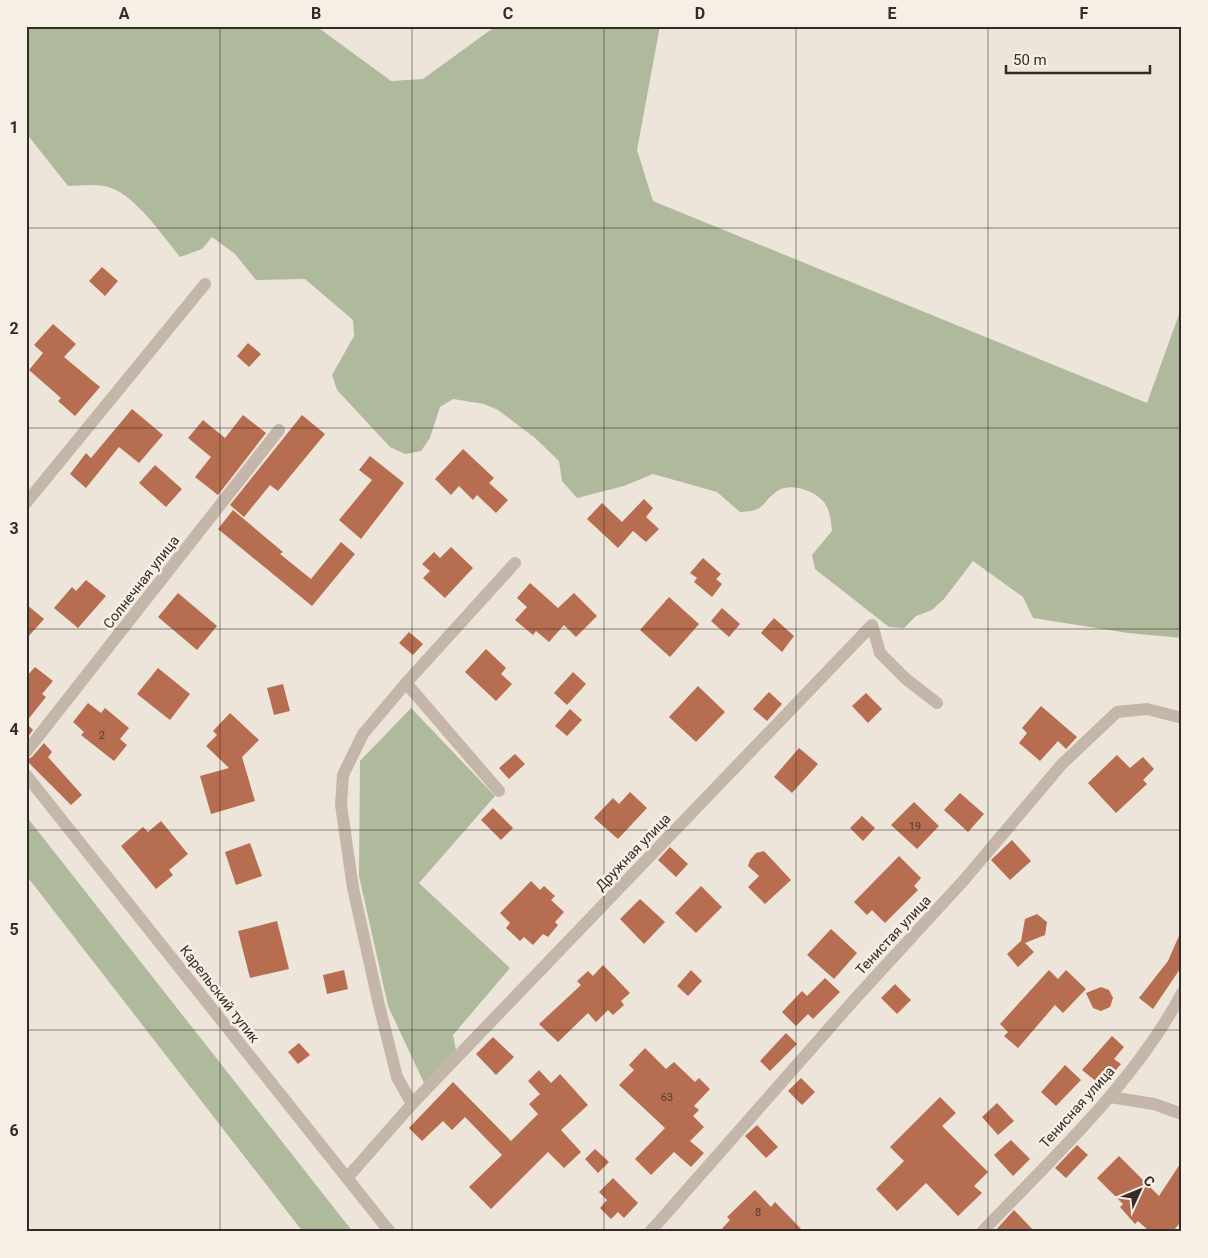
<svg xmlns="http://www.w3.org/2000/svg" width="1208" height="1258" font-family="Roboto,sans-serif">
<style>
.green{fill:#afba9c}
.building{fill:#b66d50}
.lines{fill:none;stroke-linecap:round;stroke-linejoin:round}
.minor{stroke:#c4b6a8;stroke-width:12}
.grid{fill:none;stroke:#322b27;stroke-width:1;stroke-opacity:0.55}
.labels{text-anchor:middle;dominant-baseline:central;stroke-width:5;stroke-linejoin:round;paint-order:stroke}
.number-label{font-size:11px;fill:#533c31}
.street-label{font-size:14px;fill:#322b27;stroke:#f6efe6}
.neatline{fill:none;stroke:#322b27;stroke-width:2}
.grid-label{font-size:16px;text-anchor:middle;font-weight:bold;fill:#322b27}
</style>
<rect width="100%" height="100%" fill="#eee5da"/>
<g class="green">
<path d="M26 26H316L391 81 423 79 496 26H660L637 150 653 201 1147 403 1182 306V638L1128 633 1033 618 1023 597 973 561 944 599 932 610 916 616 904 628 889 627 815 569 812 555 832 531C831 521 830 509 823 501 814 491 792 483 779 490 760 502 768 511 740 512L717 492 653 474 624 486 577 498 562 481 559 461 535 438 498 410 484 404 453 399 440 407 430 438 421 451 405 454 390 447 337 390 332 375 354 336 353 320 305 279 256 280 235 254 212 237 202 249 180 257C162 235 132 190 104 186 92 184 80 186 68 186L26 133Z"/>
<polygon points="411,708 495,796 419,883 510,968 453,1035 456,1050 424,1083 388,1006 359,876 360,761"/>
<polygon points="26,816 353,1232 303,1232 26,875"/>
</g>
<g class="building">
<polygon points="102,267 118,281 105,296 89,281"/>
<polygon points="53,324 76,344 64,357 100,387 75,416 58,401 61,398 29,370 43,353 34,345"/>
<polygon points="248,343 261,354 249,367 237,356"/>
<polygon points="132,409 163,435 139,463 119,447 86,488 70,474 86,453 91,458"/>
<polygon points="243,415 266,433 218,495 195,477 211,457 188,438 203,420 225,438"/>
<polygon points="302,415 325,434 278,491 270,485 244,517 230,505"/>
<polygon points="463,449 494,478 489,483 508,500 496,513 477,495 473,500 459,486 451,495 435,479"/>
<polygon points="370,456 404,483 361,539 339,520 372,480 359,470"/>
<polygon points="155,465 182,489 166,507 139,483"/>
<polygon points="644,499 653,508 646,517 659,529 646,542 633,531 618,548 587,519 602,503 622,522"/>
<polygon points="233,510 283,552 280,554 311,579 341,542 355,554 312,606 218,529"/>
<polygon points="451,547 473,568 445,598 423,578 430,571 422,564 434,552 440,558"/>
<polygon points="703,558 721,574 716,579 722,584 712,597 694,582 697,578 690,573"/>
<polygon points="86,580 106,596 78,628 54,608 72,587 76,591"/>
<polygon points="530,583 558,608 574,593 597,616 576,637 564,625 549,642 536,631 533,635 515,620 527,607 517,598"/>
<polygon points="178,593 217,626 197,650 158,617"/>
<polygon points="669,597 699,624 670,657 640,630"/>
<polygon points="26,604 44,619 26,639"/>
<polygon points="722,608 740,624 729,637 711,621"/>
<polygon points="774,618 794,636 782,652 761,633"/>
<polygon points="409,632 423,644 413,655 399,643"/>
<polygon points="486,649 506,668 501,674 512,684 496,701 465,672"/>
<polygon points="35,667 53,681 42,694 46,697 26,722 26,677"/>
<polygon points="158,668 190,694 170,720 137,694"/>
<polygon points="573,672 586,684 567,705 554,693"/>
<polygon points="283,684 290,711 274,715 267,688"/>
<polygon points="698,686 725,712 696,742 669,717"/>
<polygon points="769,692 782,704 767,721 753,709"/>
<polygon points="866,693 882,709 868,723 852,706"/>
<polygon points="88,703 101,713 105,708 129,728 120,739 127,745 114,761 81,735 84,732 73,722"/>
<polygon points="1041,706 1077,737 1066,749 1058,741 1040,761 1019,743 1027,733 1022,728"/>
<polygon points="570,709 582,720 567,736 555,726"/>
<polygon points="230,713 259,740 242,757 255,801 211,814 200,776 229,768 206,746 217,735 213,731"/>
<polygon points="26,723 33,730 26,739"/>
<polygon points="44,743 52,752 48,757 82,795 71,805 26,760 32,757"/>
<polygon points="799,748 818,764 792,793 774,777"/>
<polygon points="515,754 525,764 509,779 499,768"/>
<polygon points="1117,755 1130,768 1143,757 1154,769 1143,780 1147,784 1116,813 1088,783"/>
<polygon points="630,792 647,808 618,839 594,818 613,798 619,804"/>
<polygon points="960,793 984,814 968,832 944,810"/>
<polygon points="914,802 939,826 917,849 891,825"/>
<polygon points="493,808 513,828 501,840 481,820"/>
<polygon points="862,816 875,828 863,841 850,828"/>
<polygon points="161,821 188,854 169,870 173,875 156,889 121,846 143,827 148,832"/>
<polygon points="1012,840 1031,861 1010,880 991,860"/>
<polygon points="250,843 262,876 236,885 225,852"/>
<polygon points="670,847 688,864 676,877 658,860"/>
<polygon points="764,851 791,880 765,904 748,887 759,876 748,866 750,860 756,853"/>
<polygon points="899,856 921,878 914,886 918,890 885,923 872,910 867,915 854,902"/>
<polygon points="531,881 540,890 544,886 555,896 551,900 564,912 555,922 558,925 548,937 543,934 533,945 524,937 520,941 506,928 510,923 500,913"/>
<polygon points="701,886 722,907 696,933 675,913"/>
<polygon points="640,899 665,922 644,944 620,919"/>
<polygon points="1037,914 1047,922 1045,935 1025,943 1034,952 1018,967 1007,954 1021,941 1025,919"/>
<polygon points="277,921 289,969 250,978 238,931"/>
<polygon points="831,929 857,953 834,979 807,955"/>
<polygon points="1182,929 1182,966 1153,1009 1139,998 1168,961"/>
<polygon points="603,965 630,993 621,1001 624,1005 613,1015 608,1010 596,1022 588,1013 558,1042 539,1024 581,985 577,981 588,971 593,976"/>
<polygon points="344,970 348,989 327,994 323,975"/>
<polygon points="691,970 702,981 688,996 677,986"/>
<polygon points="1049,970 1058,979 1066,970 1086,989 1063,1013 1055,1005 1018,1048 1004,1036 1008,1032 1000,1024"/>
<polygon points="825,978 840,992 813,1019 808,1014 796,1026 782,1012 802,991 807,996"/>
<polygon points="895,984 911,1000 897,1014 881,998"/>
<polygon points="1101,987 1109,990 1113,998 1110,1007 1101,1011 1093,1008 1086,993"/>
<polygon points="786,1033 797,1044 770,1071 760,1061"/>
<polygon points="1112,1036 1124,1047 1114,1059 1121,1064 1102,1086 1082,1070"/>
<polygon points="493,1037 514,1057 496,1075 476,1054"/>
<polygon points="299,1043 310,1055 298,1064 288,1052"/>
<polygon points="645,1048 666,1069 674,1062 695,1082 699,1078 710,1089 694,1106 699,1110 693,1116 704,1127 690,1141 704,1153 691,1167 674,1152 651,1175 635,1159 665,1128 619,1085 634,1070 629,1065"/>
<polygon points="1065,1065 1081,1080 1056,1106 1041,1092"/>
<polygon points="539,1070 551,1083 560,1074 588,1105 561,1130 581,1152 564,1168 548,1152 491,1209 469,1187 502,1155 465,1117 452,1130 443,1121 422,1141 409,1128 453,1082 511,1141 538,1114 529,1104 540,1094 528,1081"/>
<polygon points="801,1078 815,1092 802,1105 788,1091"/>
<polygon points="940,1097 956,1113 942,1126 988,1172 974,1186 982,1193 958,1216 926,1183 897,1211 876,1189 904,1161 890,1147"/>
<polygon points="997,1103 1014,1121 998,1135 982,1117"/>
<polygon points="757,1125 778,1147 766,1158 745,1136"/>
<polygon points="1011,1140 1030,1159 1013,1176 994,1155"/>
<polygon points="1077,1145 1088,1155 1066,1178 1055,1168"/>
<polygon points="595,1149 609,1162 598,1173 585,1159"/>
<polygon points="1119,1156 1159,1196 1182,1161 1182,1221 1172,1232 1150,1232 1138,1221 1135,1224 1120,1207 1123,1204 1097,1178"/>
<polygon points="613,1178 638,1203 624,1218 618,1212 611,1219 600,1208 607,1200 599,1192"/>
<polygon points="755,1190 771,1207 775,1202 804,1232 719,1232 730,1220 727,1217"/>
<polygon points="1014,1210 1035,1232 994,1232"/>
</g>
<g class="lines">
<g class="minor">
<polyline points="26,503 205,284"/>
<polyline points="406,683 499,791"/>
<polyline points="26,752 279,430"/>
<polyline points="26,775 390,1232"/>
<polyline points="1110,1097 1154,1104 1182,1114"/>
<polyline points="412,1104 397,1077 379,1005 353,888 341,805 343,775 363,734 406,683 515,563"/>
<polyline points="347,1178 412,1104 872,625 880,653 906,679 937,703"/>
<polyline points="650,1232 854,1000 964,880 1062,764 1117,712 1147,709 1182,718"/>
<path d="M982 1232C1053 1157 1133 1085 1182 993"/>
</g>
</g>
<path class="grid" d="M220 26V1232M412 26V1232M604 26V1232M796 26V1232M988 26V1232M26 228H1182M26 428H1182M26 629H1182M26 830H1182M26 1030H1182"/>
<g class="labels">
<g class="number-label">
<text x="102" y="735">2</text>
<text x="915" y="826">19</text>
<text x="667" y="1097">63</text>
<text x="758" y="1212">8</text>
</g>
<g class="street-label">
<text transform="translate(141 582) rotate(-52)">Солнечная улица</text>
<text transform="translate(633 852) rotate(-46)">Дружная улица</text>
<text transform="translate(893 935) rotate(-47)">Тенистая улица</text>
<text transform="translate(220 994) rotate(52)">Карельский тупик</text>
<text transform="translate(1077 1107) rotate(-48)">Тенисная улица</text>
</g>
</g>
<rect width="1208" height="1258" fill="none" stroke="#f6efe6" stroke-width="55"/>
<g transform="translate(1140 1190) rotate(46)" stroke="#f6efe6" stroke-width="4" paint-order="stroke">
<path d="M0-4L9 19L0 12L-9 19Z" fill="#322b27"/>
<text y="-8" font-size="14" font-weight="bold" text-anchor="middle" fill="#322b27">С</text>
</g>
<path d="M1006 65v8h144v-8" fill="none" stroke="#322b27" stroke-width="2.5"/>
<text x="1013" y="65" font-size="15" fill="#322b27" stroke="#f6efe6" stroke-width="4" paint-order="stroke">50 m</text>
<rect x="28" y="28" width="1152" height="1202" class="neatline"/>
<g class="grid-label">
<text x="124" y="19">A</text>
<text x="316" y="19">B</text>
<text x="508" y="19">C</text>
<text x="700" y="19">D</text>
<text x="892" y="19">E</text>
<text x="1084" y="19">F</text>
<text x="14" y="133">1</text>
<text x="14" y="334">2</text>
<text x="14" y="534">3</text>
<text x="14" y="735">4</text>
<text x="14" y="935">5</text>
<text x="14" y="1136">6</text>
</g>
</svg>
